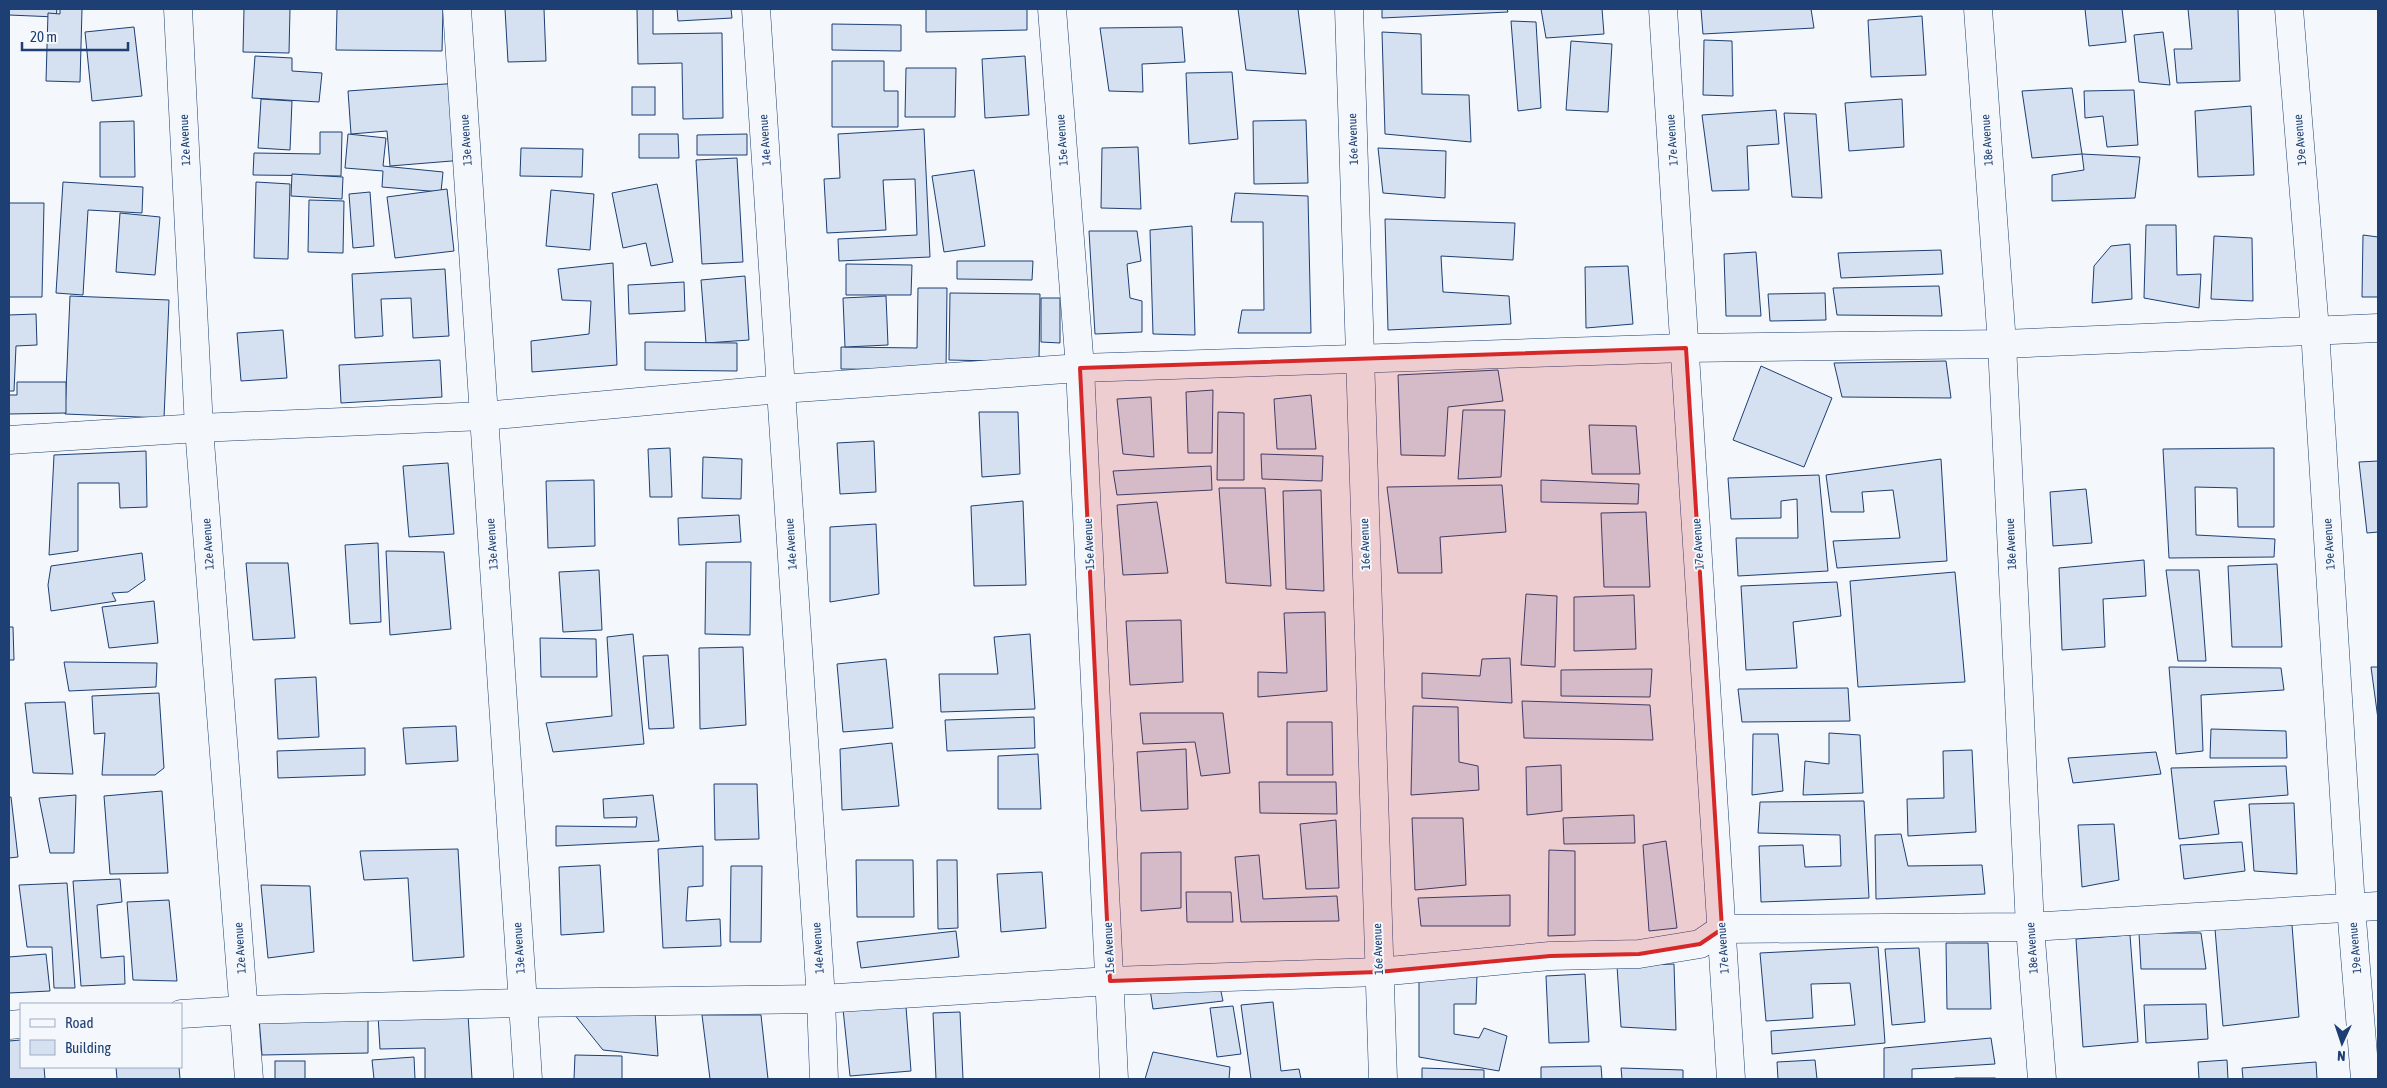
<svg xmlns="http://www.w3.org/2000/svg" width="2387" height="1088" font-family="'Asap Condensed',sans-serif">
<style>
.building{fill:#d5e0f0;stroke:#1d3f73}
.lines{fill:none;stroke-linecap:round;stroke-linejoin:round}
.minor-casing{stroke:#1d3f73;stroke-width:29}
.minor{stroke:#f4f7fb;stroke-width:28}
.marked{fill:#d62828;fill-opacity:0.2;stroke:#d62828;stroke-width:4;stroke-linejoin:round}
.labels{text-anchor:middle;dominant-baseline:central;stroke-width:4;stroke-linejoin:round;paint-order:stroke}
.street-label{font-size:12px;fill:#1d3f73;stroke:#f4f7fb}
</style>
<rect width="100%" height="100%" fill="#f4f7fb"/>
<g class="building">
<polygon points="9,9 57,9 56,17 9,15"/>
<polygon points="60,9 82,9 80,82 46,81 48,13 60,14"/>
<polygon points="244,9 290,9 289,53 243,52"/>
<polygon points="337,9 443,9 442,51 336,50"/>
<polygon points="505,9 544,9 546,61 508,62"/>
<polygon points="637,9 653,9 653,34 722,33 723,118 683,119 682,63 638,64"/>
<polygon points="677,9 731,9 732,18 678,21"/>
<polygon points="926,9 1027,9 1027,30 926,32"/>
<polygon points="1238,9 1298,9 1306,74 1246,70"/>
<polygon points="1382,9 1507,9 1508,12 1382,18"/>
<polygon points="1541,9 1602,9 1604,34 1546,38"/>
<polygon points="1701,9 1811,9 1814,28 1703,34"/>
<polygon points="2085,9 2122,9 2126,42 2089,46"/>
<polygon points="2188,9 2238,9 2240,81 2177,83 2174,49 2192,49"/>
<polygon points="1922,16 1926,75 1871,77 1868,20"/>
<polygon points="1511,21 1536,22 1541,108 1518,111"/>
<polygon points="832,24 901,25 901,51 832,50"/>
<polygon points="134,27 142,96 92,101 85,32"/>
<polygon points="1182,27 1185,62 1142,64 1143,92 1109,91 1100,28"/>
<polygon points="1382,32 1421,34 1422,94 1469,95 1471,142 1385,134"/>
<polygon points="2163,32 2170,85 2139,82 2134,35"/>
<polygon points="1704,40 1732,41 1733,96 1703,95"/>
<polygon points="1571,41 1612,44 1608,112 1566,110"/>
<polygon points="255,56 292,58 292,71 322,73 319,102 252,98"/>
<polygon points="1025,56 1029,115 985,118 982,59"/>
<polygon points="832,61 884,61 884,91 898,91 898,127 832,127"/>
<polygon points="906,68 956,68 955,117 905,117"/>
<polygon points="1232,72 1238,139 1189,144 1186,73"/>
<polygon points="459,83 464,160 390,166 387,131 351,134 348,91"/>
<rect x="632" y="87" width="23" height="28"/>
<polygon points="2072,88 2082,154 2032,158 2022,91"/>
<polygon points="2134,90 2138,145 2107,147 2103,116 2085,118 2084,91"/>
<polygon points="261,99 292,101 290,150 258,148"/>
<polygon points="1902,99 1904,147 1849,151 1845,103"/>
<polygon points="2251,106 2254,175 2198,177 2195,111"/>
<polygon points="1776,110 1779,144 1747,146 1749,190 1712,191 1702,115"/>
<polygon points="1784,113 1816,114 1822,198 1792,197"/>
<polygon points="1306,120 1308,183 1254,184 1253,121"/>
<polygon points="134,121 135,177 100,177 100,122"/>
<polygon points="924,129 930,257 839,261 838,239 917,235 915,179 883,180 886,230 827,233 824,179 840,178 838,134"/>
<polygon points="320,132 342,132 341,176 253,175 254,153 320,154"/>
<polygon points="348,134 386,138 383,166 443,172 441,192 382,187 383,171 345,168"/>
<polygon points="639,134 678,134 679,158 639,158"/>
<polygon points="747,134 747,155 697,155 697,135"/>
<polygon points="1138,147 1141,209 1101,208 1102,148"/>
<polygon points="521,148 583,149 582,177 520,176"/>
<polygon points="1378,148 1446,151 1445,198 1383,193"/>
<polygon points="2082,154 2140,157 2135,198 2052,201 2052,175 2084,170"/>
<polygon points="737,158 743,262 702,264 696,160"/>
<polygon points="974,170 985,246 944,252 932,176"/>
<polygon points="292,174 343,177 342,199 291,196"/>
<polygon points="63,182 143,187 142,213 88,210 83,295 56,293"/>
<polygon points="256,182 290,184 288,259 254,258"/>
<polygon points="657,184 673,262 651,266 646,243 623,248 612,193"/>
<polygon points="447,189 454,251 395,258 387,197"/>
<polygon points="551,190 594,194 590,250 546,246"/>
<polygon points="370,192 374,246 353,248 349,194"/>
<polygon points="1235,193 1308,196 1311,333 1238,333 1242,310 1264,310 1263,222 1231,222"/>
<polygon points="309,200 344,201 343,253 308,252"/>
<polygon points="9,203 44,203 42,297 9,297"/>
<polygon points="120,213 160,217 155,275 116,272"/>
<polygon points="1385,219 1515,223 1513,260 1441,256 1443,292 1509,296 1511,324 1388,330"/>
<polygon points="2146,225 2176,225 2177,275 2201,274 2199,308 2144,298"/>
<polygon points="1192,226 1195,335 1153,334 1150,230"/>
<polygon points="1089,231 1137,231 1141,261 1127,264 1130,298 1142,301 1142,332 1095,334"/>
<polygon points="2363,235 2378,237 2378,297 2362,297"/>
<polygon points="2214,236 2252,238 2253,301 2211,299"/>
<polygon points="2130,244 2132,299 2092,303 2094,266 2111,246"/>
<polygon points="1941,250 1943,274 1841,278 1838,253"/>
<polygon points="1756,252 1761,316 1726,316 1724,254"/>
<polygon points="957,261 1033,261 1032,280 957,279"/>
<polygon points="613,263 617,365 532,372 531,341 589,334 591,301 562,300 558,269"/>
<polygon points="846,264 912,265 911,295 846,295"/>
<polygon points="1628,266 1633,324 1586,328 1585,267"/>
<polygon points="445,269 449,336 413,338 411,298 381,299 383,336 355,338 352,274"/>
<polygon points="745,276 749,340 706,343 701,280"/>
<polygon points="684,282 685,311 629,314 628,285"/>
<polygon points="1939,286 1942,316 1837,315 1833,288"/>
<polygon points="918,288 947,288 946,370 841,369 841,347 917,348"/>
<polygon points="950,293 1040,294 1039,362 949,360"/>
<polygon points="1825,293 1826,320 1770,321 1768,294"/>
<polygon points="70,296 169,300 164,418 65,414"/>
<polygon points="886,296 888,345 845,347 843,298"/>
<polygon points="1041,298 1060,298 1060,343 1041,342"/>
<polygon points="36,314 37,345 16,346 14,391 9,391 9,315"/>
<polygon points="283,330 287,378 241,381 237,333"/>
<polygon points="645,342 737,343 737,371 645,370"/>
<polygon points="440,360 442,397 341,403 339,365"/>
<polygon points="1946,361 1951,398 1842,397 1834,363"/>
<polygon points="1761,366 1832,398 1804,467 1733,440"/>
<polygon points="1498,370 1503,401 1448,407 1445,456 1401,455 1398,375"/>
<polygon points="17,382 66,382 66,413 9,414 9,395 17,395"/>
<polygon points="1213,390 1212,453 1188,453 1186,392"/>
<polygon points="1311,395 1316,449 1277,449 1274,399"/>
<polygon points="1151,397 1154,457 1123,454 1117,399"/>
<polygon points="1463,410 1505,410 1501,477 1458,479"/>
<polygon points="979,412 1018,412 1020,474 982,477"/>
<polygon points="1218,412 1244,413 1244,480 1217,480"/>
<polygon points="1589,425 1636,426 1640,474 1592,474"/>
<polygon points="874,441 876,492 840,494 837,443"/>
<polygon points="670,448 672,497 650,497 648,449"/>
<polygon points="2274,448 2274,527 2238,527 2237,488 2195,487 2196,535 2275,539 2274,557 2169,558 2163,449"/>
<polygon points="146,451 147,507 120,508 119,483 78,483 78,551 49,555 54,455"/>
<polygon points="1261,454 1323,456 1322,481 1262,479"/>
<polygon points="703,457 742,459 741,499 702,498"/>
<polygon points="1941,459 1947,561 1837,568 1833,541 1900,538 1893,490 1862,492 1864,512 1831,512 1826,475"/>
<polygon points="2378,461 2378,532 2367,533 2359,462"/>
<polygon points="448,463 454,534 409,537 403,466"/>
<polygon points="1211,466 1212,490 1117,495 1113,471"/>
<polygon points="1819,475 1828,571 1738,576 1736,538 1798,538 1797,499 1781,501 1781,518 1731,519 1728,478"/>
<polygon points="594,480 595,546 548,548 546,481"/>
<polygon points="1541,480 1639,484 1638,504 1541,502"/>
<polygon points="1502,485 1506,532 1440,537 1442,573 1398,573 1387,487"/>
<polygon points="1219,488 1265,488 1271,586 1226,583"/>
<polygon points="2086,489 2092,543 2053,546 2050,492"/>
<polygon points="1321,490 1324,591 1286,589 1283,491"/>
<polygon points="1023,501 1026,585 974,586 971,506"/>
<polygon points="1157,502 1168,573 1123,575 1117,505"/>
<polygon points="1646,512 1650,587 1604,587 1601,513"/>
<polygon points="739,515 741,542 679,545 678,518"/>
<polygon points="876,524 879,594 830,602 830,527"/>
<polygon points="378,543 381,622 350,624 345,545"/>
<polygon points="386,551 444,552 451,629 390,635"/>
<polygon points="142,553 145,580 128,592 112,593 116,601 51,611 48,585 51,566"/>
<polygon points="2144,560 2146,596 2103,599 2105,647 2062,650 2059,568"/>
<polygon points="706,562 751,562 750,635 705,634"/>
<polygon points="246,563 288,563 295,638 253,640"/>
<polygon points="2277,564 2282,647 2232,647 2228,566"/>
<polygon points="599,570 602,630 563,632 559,572"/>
<polygon points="2166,570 2199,570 2206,661 2178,661"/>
<polygon points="1955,572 1965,682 1858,687 1850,581"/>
<polygon points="1837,582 1841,616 1793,622 1797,668 1746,670 1741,586"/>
<polygon points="1526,594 1557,596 1555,667 1521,665"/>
<polygon points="1634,595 1636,649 1574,651 1574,597"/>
<polygon points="154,601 158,643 109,648 102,607"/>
<polygon points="1325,612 1327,691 1258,697 1258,672 1287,673 1284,613"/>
<polygon points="1181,620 1183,682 1130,685 1126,621"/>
<polygon points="9,627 13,627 14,660 9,660"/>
<polygon points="633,634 644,744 553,752 546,723 612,716 607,637"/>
<polygon points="1030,634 1035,709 941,712 939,674 998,674 994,637"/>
<polygon points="540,638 596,639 597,677 541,677"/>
<polygon points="743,647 746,725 700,729 699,648"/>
<polygon points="668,655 674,728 649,729 643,656"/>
<polygon points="1510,658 1512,703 1422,698 1422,673 1480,676 1482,659"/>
<polygon points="886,659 893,728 843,732 837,664"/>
<polygon points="64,662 157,663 156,687 69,691"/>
<polygon points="2169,667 2281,668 2284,690 2201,695 2203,751 2176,754"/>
<polygon points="2371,667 2378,667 2378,719"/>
<polygon points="1652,669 1650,697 1561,696 1561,670"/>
<polygon points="316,677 319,737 278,739 275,679"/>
<polygon points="1848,688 1850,721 1742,722 1738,689"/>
<polygon points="159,693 164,768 155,775 102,775 105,733 94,734 92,696"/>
<polygon points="1522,701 1650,705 1653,740 1524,738"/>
<polygon points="65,702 73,774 33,773 25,703"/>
<polygon points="1413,706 1458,707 1459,762 1478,766 1479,790 1411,795"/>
<polygon points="1140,713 1223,713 1230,773 1201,776 1195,742 1143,744"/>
<polygon points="1034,717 1035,748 947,751 945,720"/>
<polygon points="1287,722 1332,722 1333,775 1287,775"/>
<polygon points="456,726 458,761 406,764 403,728"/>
<polygon points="2211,729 2286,731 2287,758 2210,758"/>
<polygon points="1829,733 1860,735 1863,793 1803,795 1805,761 1829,764"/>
<polygon points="1753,734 1778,734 1783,791 1752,795"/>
<polygon points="892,743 899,806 842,810 840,749"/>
<polygon points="365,748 365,775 278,778 277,751"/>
<polygon points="1186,749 1188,809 1141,811 1137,752"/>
<polygon points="1972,750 1976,832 1908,836 1907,799 1944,798 1943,751"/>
<polygon points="2156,752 2161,774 2073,783 2068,758"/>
<polygon points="1038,754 1041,809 998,809 998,756"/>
<polygon points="1561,765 1562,811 1527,815 1526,767"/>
<polygon points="2286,766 2288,795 2214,801 2219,834 2179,839 2171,768"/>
<polygon points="1259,782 1336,782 1337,814 1260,813"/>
<polygon points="714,784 757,784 759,839 715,840"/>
<polygon points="162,791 168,873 110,874 104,796"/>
<polygon points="76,795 74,853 50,853 39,798"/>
<polygon points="653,795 659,841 556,846 556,826 636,827 637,817 604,818 603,799"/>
<polygon points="9,797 11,797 18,857 9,858"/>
<polygon points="1864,801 1869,898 1761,902 1759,846 1803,845 1805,867 1841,866 1840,835 1758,833 1760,802"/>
<polygon points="2294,803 2297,874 2254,871 2249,804"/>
<polygon points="1634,815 1635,843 1564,844 1563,818"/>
<polygon points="1412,818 1463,818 1466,885 1415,890"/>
<polygon points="1336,820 1339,888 1306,889 1300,824"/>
<polygon points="2114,824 2119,880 2082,887 2078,825"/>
<polygon points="1901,834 1908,866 1982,865 1985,894 1876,899 1875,835"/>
<polygon points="1666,841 1677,928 1649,931 1643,845"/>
<polygon points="2242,842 2245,871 2184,879 2180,845"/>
<polygon points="703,846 703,886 688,887 686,921 720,919 721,946 663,948 658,849"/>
<polygon points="458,849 464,957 413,961 408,878 364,880 360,851"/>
<polygon points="1549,850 1575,851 1575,935 1548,936"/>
<polygon points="1181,852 1181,908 1141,911 1141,853"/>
<polygon points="1259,855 1263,899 1337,896 1339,921 1241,922 1235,857"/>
<polygon points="856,860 913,860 914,917 857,917"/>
<polygon points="937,860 957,860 958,928 938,929"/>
<polygon points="600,865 604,932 561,935 559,867"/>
<polygon points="731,866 762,866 761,942 730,942"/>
<polygon points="1042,872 1046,928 1001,932 997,874"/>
<polygon points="120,879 122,902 97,905 101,958 124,956 125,984 81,986 73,881"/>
<polygon points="67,883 75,988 54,988 52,947 27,947 19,885"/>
<polygon points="261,885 310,886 314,952 268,958"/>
<polygon points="1186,892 1231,892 1233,922 1187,922"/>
<polygon points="1510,895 1510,926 1421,926 1418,898"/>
<polygon points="169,900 177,981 133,980 127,902"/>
<polygon points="2292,925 2299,1017 2223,1026 2215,929"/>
<polygon points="956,931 959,957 861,968 857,942"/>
<polygon points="2139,933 2201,933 2206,969 2141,969"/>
<polygon points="2130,935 2138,1042 2083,1047 2076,939"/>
<polygon points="1946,943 1988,943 1991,1009 1947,1009"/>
<polygon points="1878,947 1885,1043 1772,1054 1771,1031 1855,1025 1850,983 1811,984 1813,1018 1766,1021 1760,953"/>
<polygon points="1919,948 1925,1022 1892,1025 1885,949"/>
<polygon points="46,954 50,991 9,993 9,957"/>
<polygon points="1674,964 1676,1030 1621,1027 1617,966"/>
<polygon points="1477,974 1476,1004 1454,1004 1454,1034 1479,1038 1484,1028 1507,1036 1499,1071 1419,1057 1419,977"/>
<polygon points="1585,974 1589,1042 1549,1043 1546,976"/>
<polygon points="1220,987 1223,1001 1153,1009 1150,989"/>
<polygon points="1273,1002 1281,1071 1299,1069 1301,1079 1251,1079 1241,1005"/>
<polygon points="2206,1004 2208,1039 2146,1043 2144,1005"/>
<polygon points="1233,1006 1241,1054 1217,1057 1210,1008"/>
<polygon points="906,1007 911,1071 850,1076 843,1009"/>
<polygon points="655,1012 658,1056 603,1050 574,1014"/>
<polygon points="960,1012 963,1079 936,1079 933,1013"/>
<polygon points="468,1014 472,1079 425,1079 425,1048 380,1049 378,1015"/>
<polygon points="702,1015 761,1015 768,1079 710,1079"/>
<polygon points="368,1016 368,1053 262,1055 259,1018"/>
<polygon points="1991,1038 1995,1064 1912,1069 1912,1079 1884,1079 1884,1048"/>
<polygon points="21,1040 21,1067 44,1067 45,1079 9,1079 9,1041"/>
<polygon points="1153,1052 1230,1067 1229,1079 1145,1079"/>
<polygon points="575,1055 622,1056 622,1079 574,1079"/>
<polygon points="414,1057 415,1079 374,1079 372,1060"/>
<polygon points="1815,1060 1817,1079 1778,1079 1777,1062"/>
<polygon points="2227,1060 2228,1079 2199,1079 2198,1062"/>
<rect x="275" y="1061" width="30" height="18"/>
<polygon points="2316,1062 2317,1079 2243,1079 2242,1068"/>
<polygon points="1601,1066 1602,1079 1541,1079 1541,1067"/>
<polygon points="116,1067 179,1067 180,1079 117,1079"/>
<polygon points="1422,1068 1484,1070 1484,1079 1422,1079"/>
<polygon points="1621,1068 1683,1070 1683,1079 1622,1079"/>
<rect x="1955" y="1078" width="40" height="1"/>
</g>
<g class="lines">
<defs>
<g id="minor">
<polyline points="178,9 199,428 249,1079"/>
<polyline points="457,9 528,1079"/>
<polyline points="756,9 821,999 824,1079"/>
<polyline points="1052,9 1080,368 1114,1079"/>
<polyline points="1349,9 1383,1079"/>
<polyline points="1663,9 1731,1079"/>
<polyline points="1978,9 2002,344 2030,927 2042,1079"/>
<polyline points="2289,9 2315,330 2351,907 2365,1079"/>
<polyline points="9,440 199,428 484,416 781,389 1080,368 1686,348 2002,344 2378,328"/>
<polyline points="181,1014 245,1010 523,1003 821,999 1110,981 1378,972 1550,956 1639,954 1700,944 1722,929 2030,927 2378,906"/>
<polyline points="9,1025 21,1024"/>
</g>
</defs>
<use href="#minor" class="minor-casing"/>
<use href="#minor" class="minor"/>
</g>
<path class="marked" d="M1686 348 1722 929 1700 944 1639 954 1550 956 1378 972 1110 981 1080 368Z"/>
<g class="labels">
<g class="street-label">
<text transform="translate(1353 139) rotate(-92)">16e Avenue</text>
<text transform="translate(185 140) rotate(-93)">12e Avenue</text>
<text transform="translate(466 140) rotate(-94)">13e Avenue</text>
<text transform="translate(765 140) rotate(-94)">14e Avenue</text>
<text transform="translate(1062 140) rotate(-94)">15e Avenue</text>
<text transform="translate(1672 140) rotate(-94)">17e Avenue</text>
<text transform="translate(1987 140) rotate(-94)">18e Avenue</text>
<text transform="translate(2300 140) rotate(-95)">19e Avenue</text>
<text transform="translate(208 544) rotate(-94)">12e Avenue</text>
<text transform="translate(492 544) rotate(-94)">13e Avenue</text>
<text transform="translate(791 544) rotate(-94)">14e Avenue</text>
<text transform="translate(1089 544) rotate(-93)">15e Avenue</text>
<text transform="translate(1365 544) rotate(-92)">16e Avenue</text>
<text transform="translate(1698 544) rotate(-94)">17e Avenue</text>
<text transform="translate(2011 544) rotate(-93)">18e Avenue</text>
<text transform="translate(2329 544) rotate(-94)">19e Avenue</text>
<text transform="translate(240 948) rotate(-94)">12e Avenue</text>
<text transform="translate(519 948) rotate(-94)">13e Avenue</text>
<text transform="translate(818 948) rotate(-94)">14e Avenue</text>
<text transform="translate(1109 948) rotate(-93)">15e Avenue</text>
<text transform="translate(1723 948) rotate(-94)">17e Avenue</text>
<text transform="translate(2032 948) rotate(-94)">18e Avenue</text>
<text transform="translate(2355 948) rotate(-95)">19e Avenue</text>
<text transform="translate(1378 949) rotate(-92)">16e Avenue</text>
</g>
</g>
<rect width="2387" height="1088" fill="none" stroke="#1d3f73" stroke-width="20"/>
<rect x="20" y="1003" width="162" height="65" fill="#f4f7fb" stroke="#9eadc5"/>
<rect x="30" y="1019" width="25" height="8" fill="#f4f7fb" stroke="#9eadc5"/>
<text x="65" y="1028" font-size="15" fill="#1d3f73">Road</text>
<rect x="30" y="1040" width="25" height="15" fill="#d5e0f0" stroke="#9eadc5"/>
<text x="65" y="1053" font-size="15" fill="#1d3f73">Building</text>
<g transform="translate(2342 1043) rotate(183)" stroke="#f4f7fb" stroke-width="4" paint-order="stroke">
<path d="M0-4L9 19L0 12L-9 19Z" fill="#1d3f73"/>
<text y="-8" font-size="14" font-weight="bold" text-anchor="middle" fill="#1d3f73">N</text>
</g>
<path d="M22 42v8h106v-8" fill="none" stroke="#1d3f73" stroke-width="2.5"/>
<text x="30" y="42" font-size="15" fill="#1d3f73" stroke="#f4f7fb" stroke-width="4" paint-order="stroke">20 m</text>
</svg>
